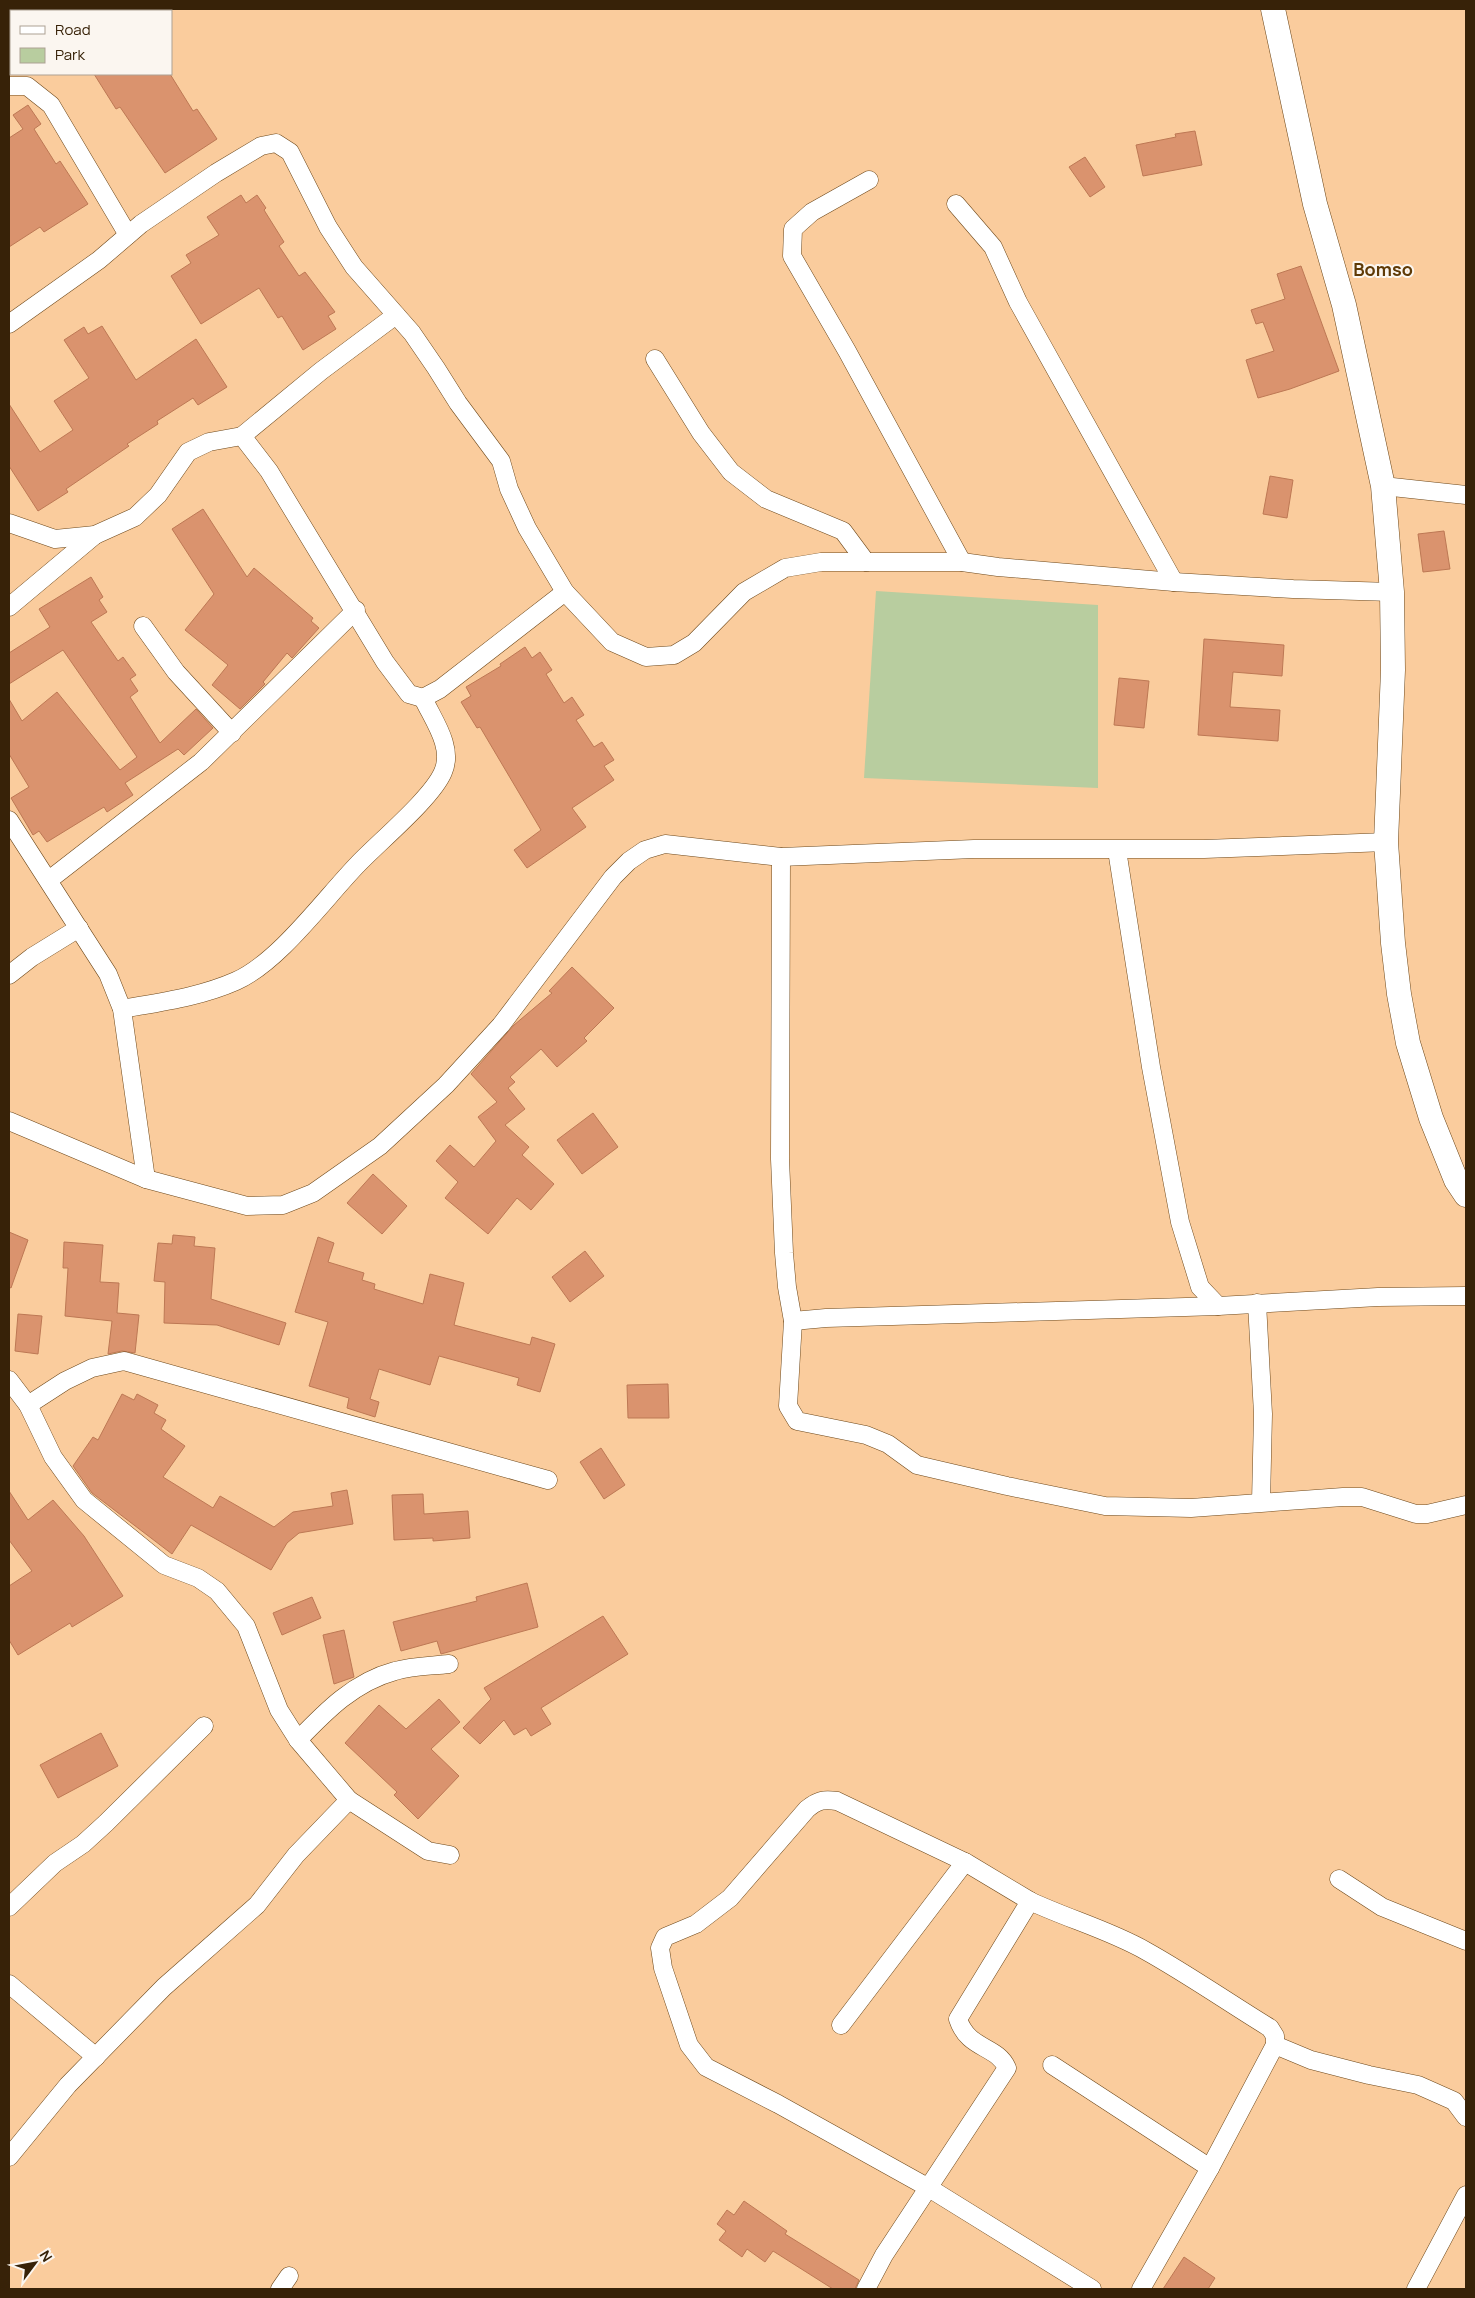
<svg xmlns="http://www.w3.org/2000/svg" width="1475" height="2298" font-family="Manrope,sans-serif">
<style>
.green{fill:#b8cd9f}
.building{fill:#da936e;stroke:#bd7854}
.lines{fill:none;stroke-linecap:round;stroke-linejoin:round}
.street-casing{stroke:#6e481a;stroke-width:19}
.secondary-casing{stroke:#6e481a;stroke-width:25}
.street{stroke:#fff;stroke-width:18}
.secondary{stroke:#fff;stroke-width:24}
.labels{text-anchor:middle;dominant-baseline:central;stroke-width:4;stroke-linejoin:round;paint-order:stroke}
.quarter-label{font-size:18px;font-weight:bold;fill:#5f3a06;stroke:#fbf6f0}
</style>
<rect width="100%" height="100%" fill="#facc9d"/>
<polygon class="green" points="876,591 1098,605 1098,788 864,778"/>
<g class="building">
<polygon points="94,74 170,74 193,111 197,109 217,139 165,173 120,107 116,109"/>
<polygon points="28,105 41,124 34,129 56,164 60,161 88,204 44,232 40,227 9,247 9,138 23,129 13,115"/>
<polygon points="1195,131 1202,165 1143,176 1136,145 1176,137 1175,134"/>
<polygon points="1085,157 1105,187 1090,197 1069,167"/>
<polygon points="241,195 246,203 257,195 266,208 264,210 284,242 279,246 299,276 305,272 335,312 328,316 336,329 303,350 282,316 278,318 259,288 201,324 171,276 191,263 186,255 219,235 207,217"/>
<polygon points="1301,266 1339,371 1290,389 1258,398 1246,360 1274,351 1263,322 1256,324 1251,310 1285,299 1277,274"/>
<polygon points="102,326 136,380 196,339 227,387 198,405 193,398 157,421 158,424 127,444 129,446 66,489 68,492 38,511 9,466 9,404 40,452 73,430 54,401 89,378 64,340 84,327 88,334"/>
<polygon points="1270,476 1293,480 1287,518 1263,514"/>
<polygon points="203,509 247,577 254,568 313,618 311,621 319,628 292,658 287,653 263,682 265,684 240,709 212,685 228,665 185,630 214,594 172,529"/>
<polygon points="1444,531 1450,569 1423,572 1418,534"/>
<polygon points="91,577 103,597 99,600 107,612 91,622 118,661 123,657 136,675 130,679 138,691 130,697 160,743 196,709 213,728 184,755 178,749 125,783 133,795 107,812 104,807 47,842 39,831 33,835 11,798 29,787 9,754 9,699 22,721 57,692 120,770 137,757 63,650 9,684 9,653 50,627 39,609"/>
<polygon points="1204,639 1284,645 1282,676 1233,672 1230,707 1280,710 1278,741 1198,735"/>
<polygon points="525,647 532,658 540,652 552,670 546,674 564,703 572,697 584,715 576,720 594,747 602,742 614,760 604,766 614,780 572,808 586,827 527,868 514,850 541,830 480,727 477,728 461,702 471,696 466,687 501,666 500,664"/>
<polygon points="1119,678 1149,681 1144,728 1114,725"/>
<polygon points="572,967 614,1008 584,1038 587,1041 557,1067 541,1049 510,1077 515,1082 508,1088 525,1109 505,1125 529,1147 522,1155 554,1184 531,1210 517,1198 488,1234 445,1198 458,1182 436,1161 450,1145 474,1167 496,1141 478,1117 497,1102 471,1074 514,1025 552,993 549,991"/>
<polygon points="593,1113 618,1147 582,1174 557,1140"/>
<polygon points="373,1174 407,1206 382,1234 347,1203"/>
<polygon points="9,1232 28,1240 11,1288 9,1287"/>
<polygon points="173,1235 195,1237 194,1246 215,1248 211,1299 286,1323 279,1345 217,1325 164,1323 165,1282 154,1281 158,1243 172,1244"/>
<polygon points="318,1237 334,1243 328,1262 364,1273 362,1280 375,1284 374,1289 423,1304 430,1274 464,1283 454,1325 530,1345 532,1337 555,1344 540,1392 517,1385 519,1378 439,1356 430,1385 379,1369 370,1399 379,1402 375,1417 347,1408 349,1398 309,1386 328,1322 295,1312"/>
<polygon points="64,1242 103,1245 100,1282 119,1283 117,1313 139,1315 135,1353 122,1351 108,1354 112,1321 65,1316 68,1268 63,1268"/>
<polygon points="585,1251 604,1276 570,1302 552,1277"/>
<polygon points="18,1314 42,1316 38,1354 15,1351"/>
<polygon points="668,1384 669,1418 628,1418 627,1385"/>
<polygon points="122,1394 134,1400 137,1394 158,1405 154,1413 166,1420 161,1429 185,1446 163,1477 213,1508 220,1496 274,1527 293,1512 333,1506 331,1493 347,1490 353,1524 299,1533 287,1543 271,1570 191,1525 172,1554 92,1493 73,1466 93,1437 98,1440"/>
<polygon points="601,1448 625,1485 604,1499 580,1462"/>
<polygon points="9,1491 28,1520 53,1500 84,1536 123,1596 72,1627 70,1623 18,1655 9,1640 9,1586 32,1571 9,1540"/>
<polygon points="423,1494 424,1514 468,1511 470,1538 433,1541 433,1538 394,1540 392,1495"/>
<polygon points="527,1583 538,1627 441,1654 437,1641 401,1651 393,1622 477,1601 476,1597"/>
<polygon points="312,1597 321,1618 282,1635 273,1613"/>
<polygon points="603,1616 628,1654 541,1708 551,1724 531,1736 526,1728 514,1735 504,1720 480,1744 463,1728 491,1699 484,1688"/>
<polygon points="344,1630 354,1677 334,1684 323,1635"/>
<polygon points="439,1699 460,1722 431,1749 459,1776 418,1819 394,1795 397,1792 345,1743 379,1705 406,1729"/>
<polygon points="101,1733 118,1766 58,1798 40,1765"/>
<polygon points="744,2201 787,2231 785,2234 859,2280 855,2289 833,2289 773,2251 765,2262 747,2249 742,2257 719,2240 726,2231 717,2224 727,2210 734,2215"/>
<polygon points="1184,2257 1215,2278 1208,2289 1163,2289"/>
</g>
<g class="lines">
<defs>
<g id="street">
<polyline points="9,86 27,86 51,105 128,235"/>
<polyline points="869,180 812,212 793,229 792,256 847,351 962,562"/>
<polyline points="956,204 993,247 1018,302 1174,582"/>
<polyline points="9,324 99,260 141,224 216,173 261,146 276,143 290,152 328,227 354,267 412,333 436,368 458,403 501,461 509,489 527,528 565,592 612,642 646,657 674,655 694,643 744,592 785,568 821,562 962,562 998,567 1174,582 1293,589 1392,592"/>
<polyline points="655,359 701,433 731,472 766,499 843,531 866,562"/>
<polyline points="242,436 321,371 396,315"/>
<polyline points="1383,486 1466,495"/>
<polyline points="9,523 55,539 95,535 135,517 158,495 188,452 209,442 242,436 269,471 385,662 409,694 423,698 440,689 565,592"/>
<polyline points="9,607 95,535"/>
<polyline points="143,626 176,672 232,733"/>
<polyline points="9,820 108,974 122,1009 146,1179"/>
<polyline points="1117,850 1151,1067 1180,1222 1200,1287 1218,1306"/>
<polyline points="781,857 780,1159 784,1253 787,1287 793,1321 788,1406 797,1421 866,1435 888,1444 917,1465 1007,1486 1105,1506 1191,1508 1343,1497 1362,1497 1416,1514 1427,1514 1466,1505"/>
<polyline points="49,880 201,762 356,610"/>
<polyline points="9,975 32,957 79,928"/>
<path d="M122 1009C161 1002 200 997 236 981 279 962 325 898 358 864 380 841 432 798 443 772 454 747 433 720 423 698"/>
<polyline points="9,1121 146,1179 247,1206 283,1205 313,1193 380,1146 446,1085 501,1025 613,877 629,861 645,850 665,844 781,857 974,849 1204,849 1386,842"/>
<polyline points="1257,1303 1263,1414 1261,1502"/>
<polyline points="793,1321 826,1318 1218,1306 1378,1297 1466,1296"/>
<polyline points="9,1380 28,1405 53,1457 84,1500 164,1565 198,1578 217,1591 246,1626 279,1710 298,1740 349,1800"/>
<polyline points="28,1405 65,1381 92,1368 124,1361 548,1480"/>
<path d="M298 1740C326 1711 354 1682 395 1671 412 1666 431 1666 449 1664"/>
<polyline points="1339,1879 1382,1907 1466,1941"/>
<path d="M1030 1901C1068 1919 1109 1930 1146 1951 1189 1975 1229 2003 1270 2028L1275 2036V2045L1210 2168 1141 2289"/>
<polyline points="9,1907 55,1863 83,1844 106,1823 204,1726"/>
<polyline points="9,1984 96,2057"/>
<polyline points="841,2025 965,1862"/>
<polyline points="1275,2045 1311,2060 1369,2075 1418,2085 1454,2101 1466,2117"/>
<polyline points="1052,2065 1210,2168"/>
<polyline points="9,2157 68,2085 164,1987 257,1905 296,1855 349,1800 428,1851 450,1855"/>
<polyline points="280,2289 289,2276"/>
<path d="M866 2289 884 2255 1007 2068C997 2045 968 2050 958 2019L1030 1901 965 1862 837 1801C824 1799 818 1800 807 1809L730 1898 696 1924 665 1937 660 1948 663 1968 689 2045 706 2067 778 2104 929 2188 1092 2289"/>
<polyline points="1416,2289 1466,2195"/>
</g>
<polyline id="secondary" points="1273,9 1315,204 1344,305 1383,486 1392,592 1393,670 1386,842 1393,943 1399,994 1408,1043 1431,1118 1456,1180 1466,1195"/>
</defs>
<use href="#street" class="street-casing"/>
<use href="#secondary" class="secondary-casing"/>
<use href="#street" class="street"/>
<use href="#secondary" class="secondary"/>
</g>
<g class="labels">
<g class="quarter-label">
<text x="1383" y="269">Bomso</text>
</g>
</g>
<rect width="1475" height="2298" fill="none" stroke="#372208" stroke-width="20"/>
<rect x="10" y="10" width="162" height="65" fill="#fbf6f0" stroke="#ada193"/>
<rect x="20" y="26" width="25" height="8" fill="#ffffff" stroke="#ada193"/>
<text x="55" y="35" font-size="15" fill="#372208">Road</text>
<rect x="20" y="48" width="25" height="15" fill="#b8cd9f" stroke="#ada193"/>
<text x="55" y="60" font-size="15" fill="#372208">Park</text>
<g transform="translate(35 2263) rotate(58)" stroke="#fbf6f0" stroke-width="4" paint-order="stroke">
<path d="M0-4L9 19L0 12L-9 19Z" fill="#372208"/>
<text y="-8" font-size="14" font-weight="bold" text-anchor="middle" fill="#372208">N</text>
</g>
</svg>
